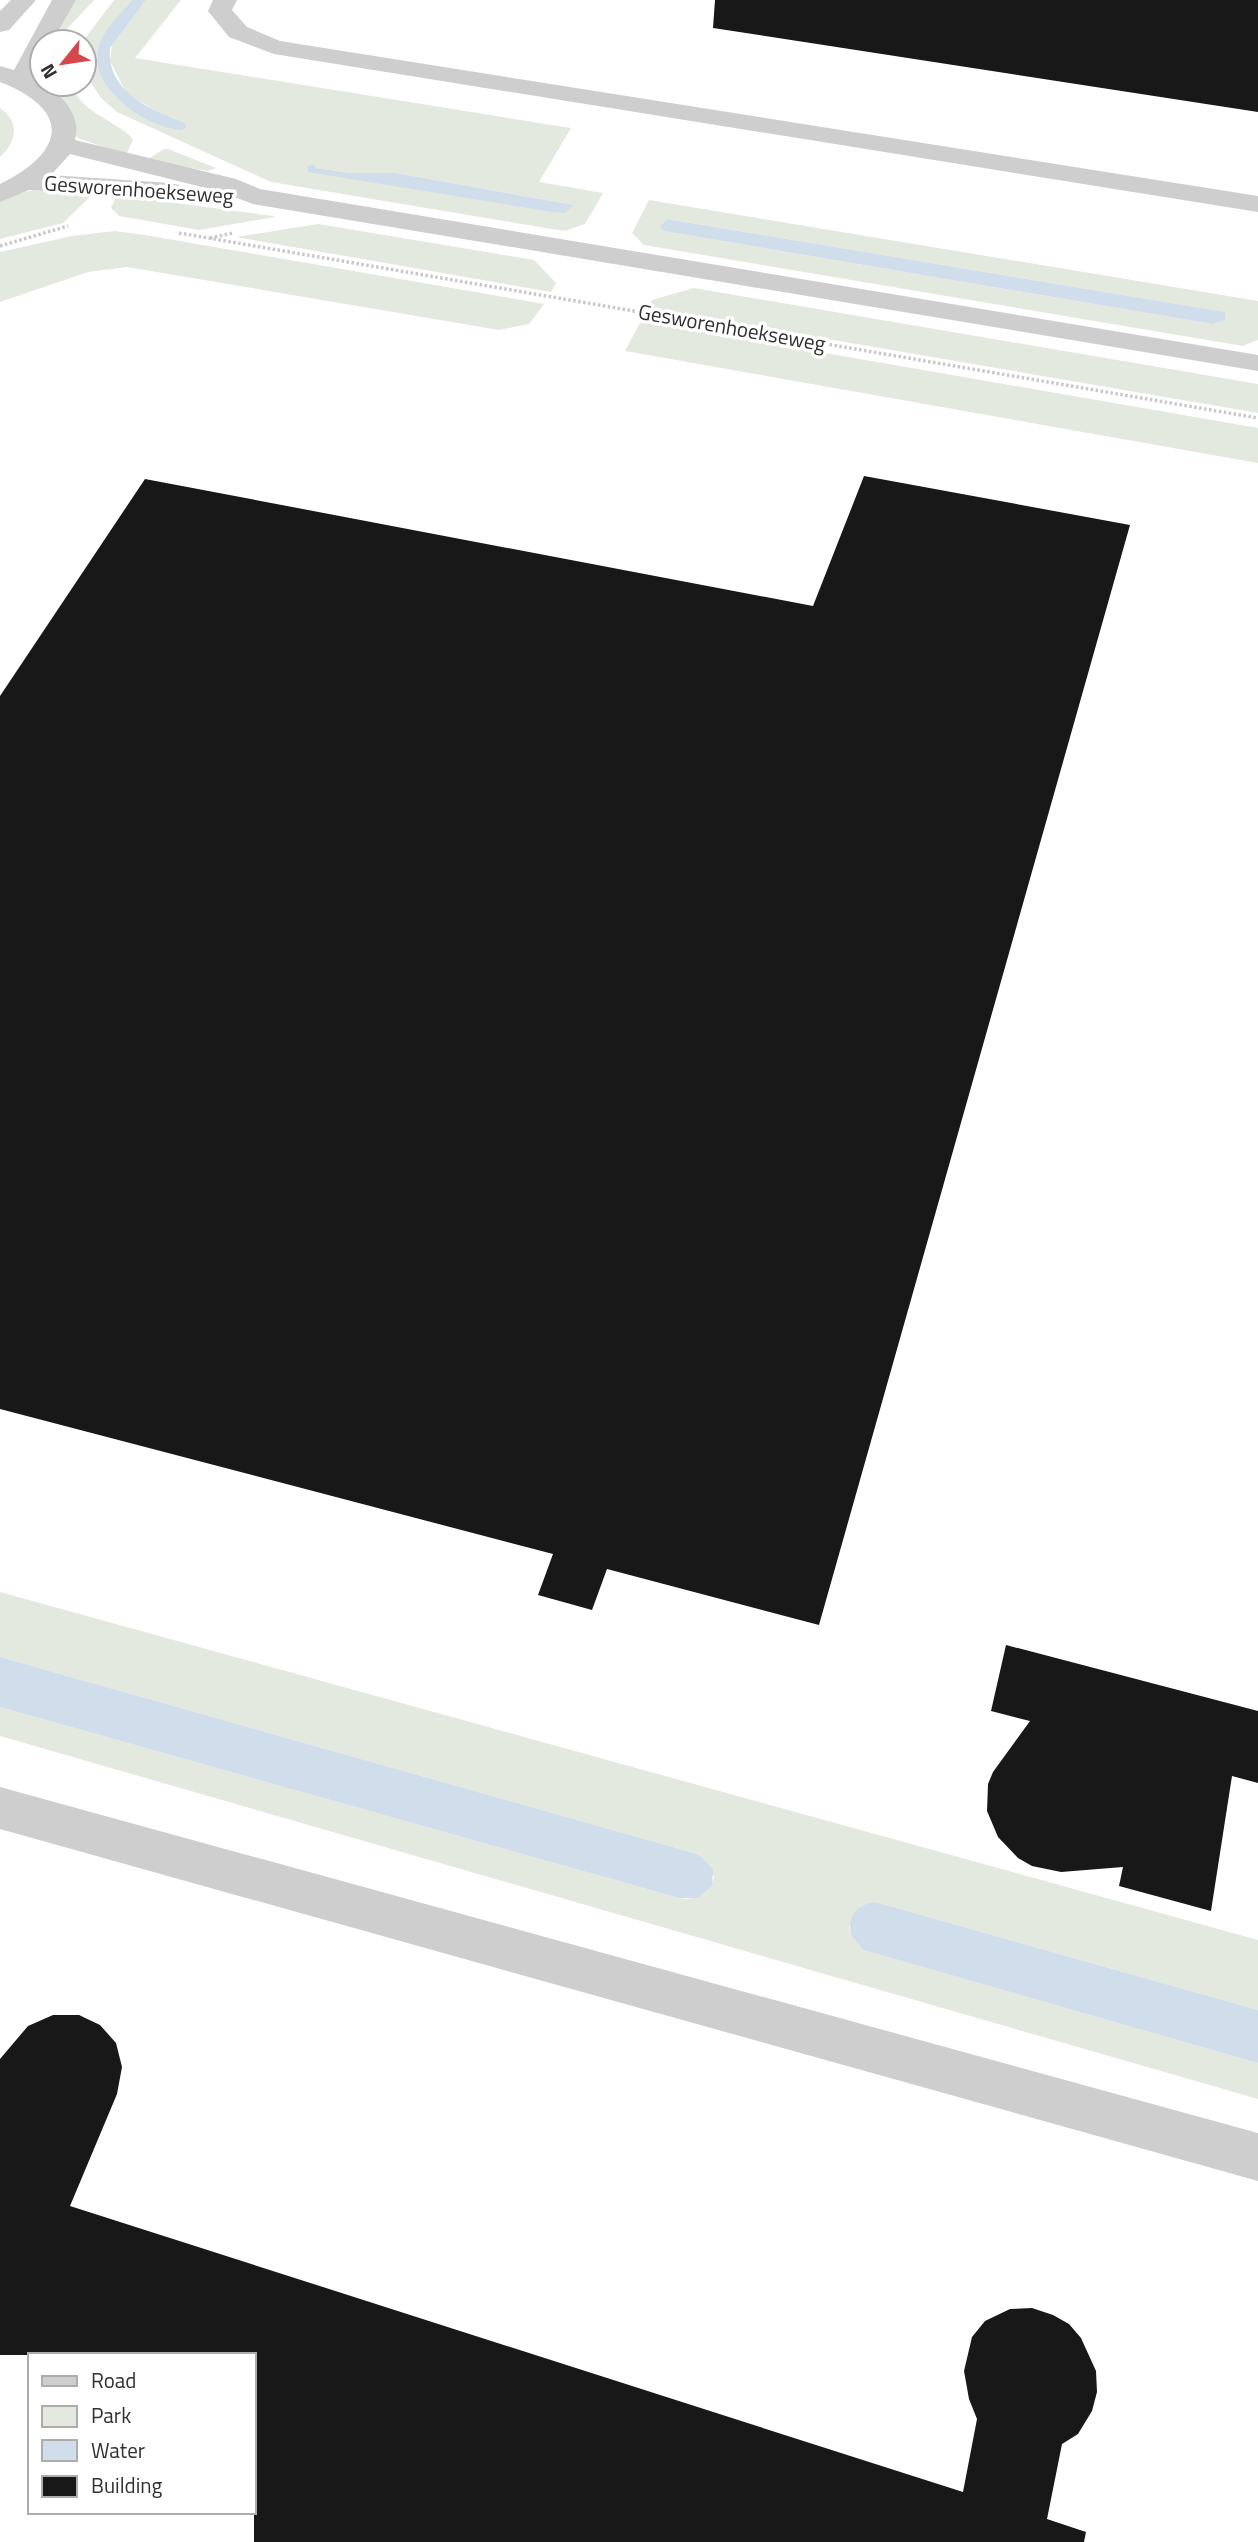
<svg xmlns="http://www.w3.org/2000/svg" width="1258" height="2542" font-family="'Titillium Web',sans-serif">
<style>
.green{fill:#e3e9de;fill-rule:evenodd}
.water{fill:#cfdeea}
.building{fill:#181818}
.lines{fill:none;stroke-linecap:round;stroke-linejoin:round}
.path{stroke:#c8c8c8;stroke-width:3.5;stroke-dasharray:2.5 2.5;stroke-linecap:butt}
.minor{fill:#cecece;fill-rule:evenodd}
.labels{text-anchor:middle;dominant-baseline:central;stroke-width:7;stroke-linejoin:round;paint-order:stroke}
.far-street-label{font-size:21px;fill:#313131;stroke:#fff}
</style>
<rect width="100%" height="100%" fill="#fff"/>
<g class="green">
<polygon points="76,0 94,0 63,33 60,27"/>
<path d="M114 0H132L110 28 97 57C106 103 132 110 171 128L163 115 127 94 110 61 112 45 146 0H181L135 58 571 128 539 182 603 193 585 224 564 231 271 182 117 112 101 98 88 78 82 42ZM316 168 351 173H396L574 205 310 169Z"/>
<path d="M43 84H70C74 90 78 98 83 103 94 115 129 130 133 140L126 155 78 138Z"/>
<path d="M0 108C20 122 17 141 0 157Z"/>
<polygon points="164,149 168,149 216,168 208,171 146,160"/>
<polygon points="34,190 95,192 63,223 0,239 0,198"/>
<polygon points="117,195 273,216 275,217 199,230 119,216 111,208"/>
<path d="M649 200 1258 301V340L1243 346 644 245 632 233ZM667 219 1224 312 1212 324 663 231 660 226Z"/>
<polygon points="318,224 534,260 556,283 551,292 236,237"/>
<polygon points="115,231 145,235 544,304 529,324 499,330 127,267 88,272 0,302 0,252 72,236"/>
<polygon points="694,288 1258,384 1258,413 647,308 652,300"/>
<polygon points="641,321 1258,428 1258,463 625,351"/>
<path d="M0 1592 1258 1940V2010L875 1902 849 1926 851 1935 863 1950 1258 2063V2099L0 1736V1707L679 1898C695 1901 710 1894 714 1877L702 1857 694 1853 0 1657Z"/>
</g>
<g class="water">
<path d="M132 0H146L110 48C106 91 151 110 184 123L186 127 182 130C147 128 90 90 98 50 101 32 121 14 132 0Z"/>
<polygon points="313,164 316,168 351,173 396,173 574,205 565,213 552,212 308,172 307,166"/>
<polygon points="667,219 1225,312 1225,320 1212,324 663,231 660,226"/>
<polygon points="0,1657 694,1853 702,1857 713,1870 712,1886 698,1898 679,1898 0,1707"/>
<path d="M875 1902 1258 2010V2063L863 1950 851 1935C847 1916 856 1905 875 1902Z"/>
</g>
<g class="building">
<polygon points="715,0 1258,0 1258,112 713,28"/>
<polygon points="864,476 1130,525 819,1625 607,1569 592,1610 538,1595 553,1554 0,1409 0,696 145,479 813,606"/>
<polygon points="1006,1645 1258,1711 1258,1783 1232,1776 1211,1911 1119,1886 1123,1867 1061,1872 1032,1866 1018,1858 998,1837 987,1811 988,1784 993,1772 1030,1721 991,1711"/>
<polygon points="53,2015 79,2015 100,2025 116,2043 122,2067 117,2094 70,2206 963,2492 977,2419 969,2399 964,2371 972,2337 985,2321 1010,2309 1032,2308 1053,2315 1069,2324 1081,2338 1096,2371 1097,2392 1092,2411 1078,2434 1062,2444 1047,2519 1086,2532 1084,2542 254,2542 254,2355 0,2355 0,2059 28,2026"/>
</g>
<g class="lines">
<g class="path">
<polyline points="179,233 1258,418"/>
<polyline points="210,238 233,233"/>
<polyline points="0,246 68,226"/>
</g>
<g class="minor">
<polygon points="11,0 36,0 9,30 0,32 0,11"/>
<path d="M52 0H76L52 42H42V61L35 78C55 88 83 112 75 140L236 179 260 189 1258 355V371L253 204 218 191 70 154 51 175 170 183 179 185 183 191 179 197 170 199 118 193 29 190 0 202V184C66 152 72 110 0 82V66L14 70Z"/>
<polygon points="213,0 237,0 232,10 247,27 280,41 1258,196 1258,212 274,54 229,37 208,11"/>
<polygon points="0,1787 1258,2133 1258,2181 0,1829"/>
</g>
</g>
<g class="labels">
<g class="far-street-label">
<text transform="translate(139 189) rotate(4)">Gesworenhoekseweg</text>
<text transform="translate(732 327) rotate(10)">Gesworenhoekseweg</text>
</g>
</g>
<rect x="28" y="2353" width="228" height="161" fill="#ffffff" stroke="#adadad" stroke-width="2"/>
<rect x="42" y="2376" width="35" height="10" fill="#cecece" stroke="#adadad" stroke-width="2"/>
<text x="91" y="2388" font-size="21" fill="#313131">Road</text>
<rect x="42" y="2406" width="35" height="21" fill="#e3e9de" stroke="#adadad" stroke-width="2"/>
<text x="91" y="2423" font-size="21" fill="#313131">Park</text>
<rect x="42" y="2440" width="35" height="21" fill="#cfdeea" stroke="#adadad" stroke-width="2"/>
<text x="91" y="2458" font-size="21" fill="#313131">Water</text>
<rect x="42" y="2476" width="35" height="21" fill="#181818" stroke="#adadad" stroke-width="2"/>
<text x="91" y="2493" font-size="21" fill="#313131">Building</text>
<g transform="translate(63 63) rotate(240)"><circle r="33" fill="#ffffff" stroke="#adadad" stroke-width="2"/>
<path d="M0-5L12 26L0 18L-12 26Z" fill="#d4474a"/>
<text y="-10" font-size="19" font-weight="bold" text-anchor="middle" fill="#313131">N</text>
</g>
</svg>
